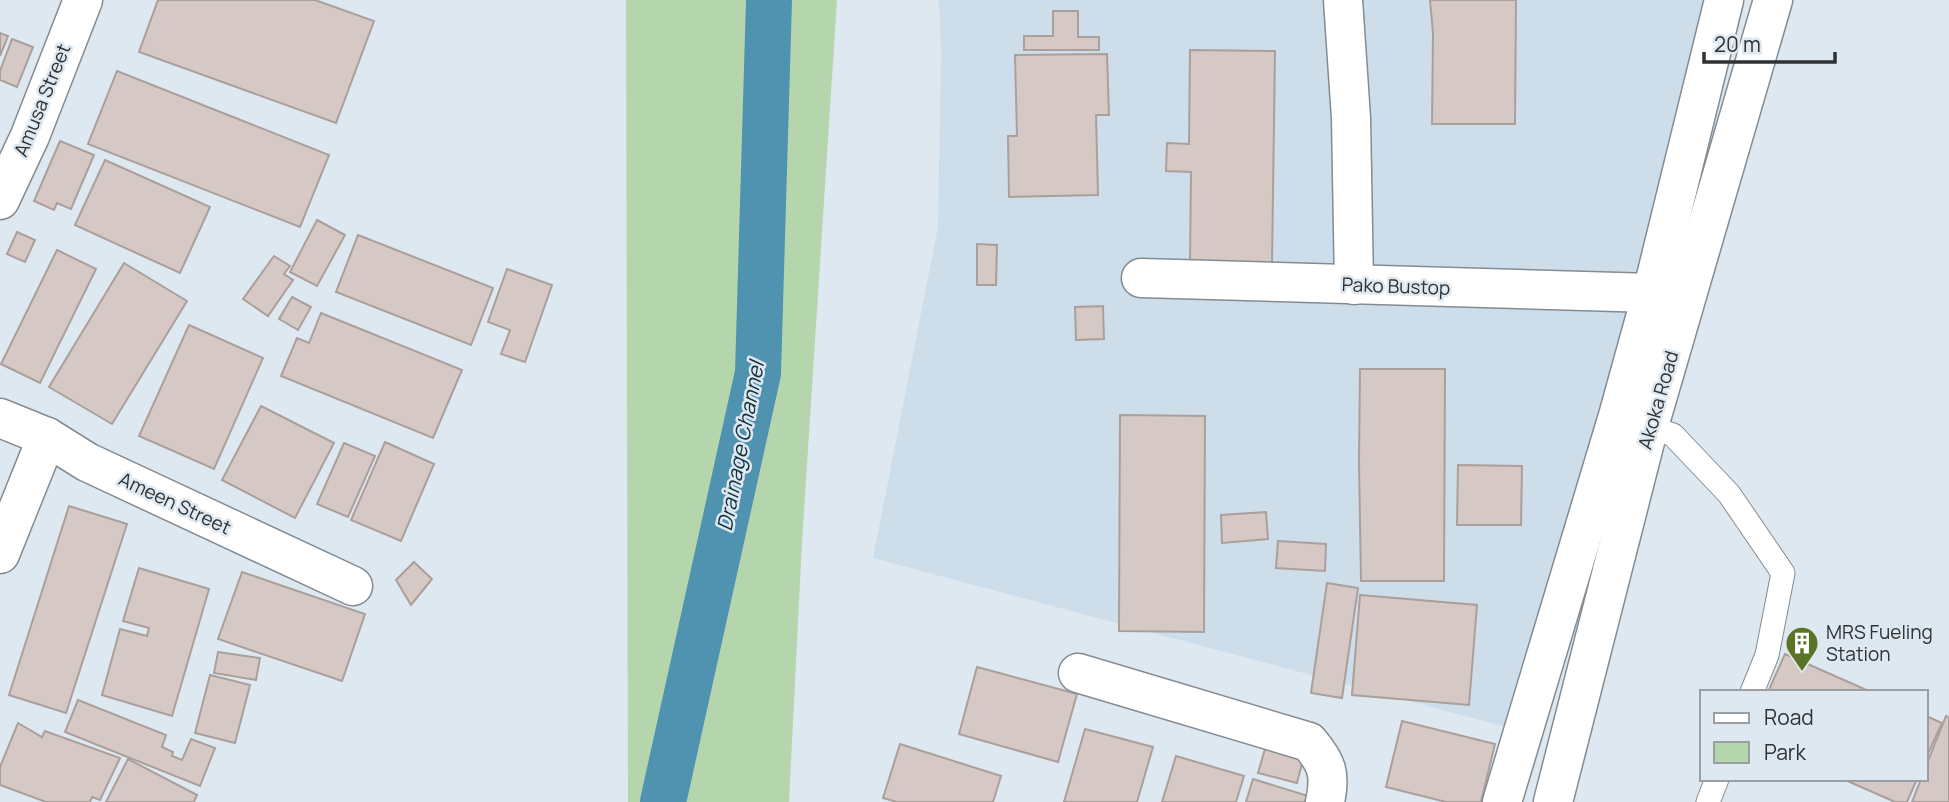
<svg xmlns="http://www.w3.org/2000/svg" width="1949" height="802" font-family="Manrope,sans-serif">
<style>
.built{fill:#cddde9}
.green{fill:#b5d6ad}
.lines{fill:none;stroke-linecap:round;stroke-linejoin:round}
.canal{stroke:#4f93b1;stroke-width:46}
.building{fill:#d6c9c5;stroke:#ab9f9b;stroke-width:2}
.lane-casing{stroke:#838c93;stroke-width:25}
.street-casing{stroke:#838c93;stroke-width:41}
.secondary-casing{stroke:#838c93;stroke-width:41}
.lane{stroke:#fff;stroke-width:23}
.street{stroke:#fff;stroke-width:38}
.secondary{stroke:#fff;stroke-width:38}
.labels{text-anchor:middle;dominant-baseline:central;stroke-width:5;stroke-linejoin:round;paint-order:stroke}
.street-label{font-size:19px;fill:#2e3235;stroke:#dee8f0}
.poi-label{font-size:19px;fill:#2e3235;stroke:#dee8f0;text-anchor:start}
.water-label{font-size:21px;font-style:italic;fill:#10303e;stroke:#dee8f0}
</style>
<rect width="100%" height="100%" fill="#dee8f0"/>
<polygon class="built" points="939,0 1710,0 1514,729 873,558 938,227 941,54"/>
<polygon class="green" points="626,0 837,0 802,542 789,802 628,802"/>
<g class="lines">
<polyline class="canal" points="663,802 758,373 769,0"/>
</g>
<g class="building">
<polygon points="158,0 315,0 374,21 336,123 139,52"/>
<polygon points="1430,0 1516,0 1515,124 1432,124 1433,33"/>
<polygon points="1053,11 1078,11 1078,37 1099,37 1099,50 1024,50 1024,36 1053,36"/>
<polygon points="0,33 8,36 0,56"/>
<polygon points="12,39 33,47 17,87 0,80 0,71"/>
<polygon points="1190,50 1275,51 1272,264 1190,262 1191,172 1166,171 1167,143 1189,144"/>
<polygon points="1107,54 1109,115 1096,115 1098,195 1009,197 1008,136 1017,136 1015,55"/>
<polygon points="117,71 329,155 300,227 88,144"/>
<polygon points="60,141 94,155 71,209 57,203 54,210 34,201"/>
<polygon points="105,160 210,207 180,273 75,225"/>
<polygon points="317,220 345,235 317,286 290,272"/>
<polygon points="17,232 35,240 25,262 7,254"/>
<polygon points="358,235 493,288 471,345 336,292"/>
<polygon points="977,244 997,245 996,285 977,285"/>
<polygon points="57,250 96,269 40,383 1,364"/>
<polygon points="274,256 290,266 284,274 293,280 268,316 243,299"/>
<polygon points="124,263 187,301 112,424 49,387"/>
<polygon points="507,269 552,285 525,362 501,354 510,330 488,322"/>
<polygon points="292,297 311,307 298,330 279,319"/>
<polygon points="1103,306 1104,339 1076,340 1075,307"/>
<polygon points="321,313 462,370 433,438 281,376 297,338 309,343"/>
<polygon points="189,325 263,358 214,469 139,436"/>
<polygon points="1360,369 1445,369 1444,581 1361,581 1359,462"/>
<polygon points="261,406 334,443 295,518 222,480"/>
<polygon points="1120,415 1205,416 1204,632 1119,631"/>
<polygon points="385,442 434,464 401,541 351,520"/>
<polygon points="344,443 375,456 348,517 317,504"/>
<polygon points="1458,465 1522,466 1521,525 1457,525"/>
<polygon points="69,506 127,524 66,713 9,695"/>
<polygon points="1266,512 1268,539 1222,543 1221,515"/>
<polygon points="1278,541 1326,544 1325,571 1276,568"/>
<polygon points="414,562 432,579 411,605 396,580"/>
<polygon points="139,568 209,589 172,716 102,695 120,629 147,636 149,628 123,621"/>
<polygon points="242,572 365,614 342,681 218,639"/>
<polygon points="1327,583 1358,588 1342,698 1311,693"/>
<polygon points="1360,595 1477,605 1469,705 1352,695"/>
<polygon points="218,652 260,658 256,680 214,673"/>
<polygon points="1785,654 1871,692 1768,692"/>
<polygon points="977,667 1077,694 1058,762 959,734"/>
<polygon points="210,675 250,685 235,743 195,733"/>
<polygon points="78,700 166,735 162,747 173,752 172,756 182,760 191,739 215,748 200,786 65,732"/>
<polygon points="1926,716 1942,723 1926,758"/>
<polygon points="1946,716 1949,717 1949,802 1912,802 1921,779 1926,779 1926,766"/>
<polygon points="1402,721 1495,744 1481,802 1446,802 1386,787"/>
<polygon points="18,723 42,737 45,731 120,758 100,800 92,797 90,802 46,802 0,785 0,767"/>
<polygon points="1085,729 1153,747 1137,802 1064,802"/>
<polygon points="1267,742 1305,752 1297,783 1258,773"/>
<polygon points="900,744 1001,776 993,802 897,802 883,798"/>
<polygon points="1176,756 1244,776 1236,802 1162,802"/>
<polygon points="128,759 197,795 194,802 106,802"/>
<polygon points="1253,779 1321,800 1321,802 1246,802"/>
<polygon points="1843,779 1917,779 1907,802 1895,802"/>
</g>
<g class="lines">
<defs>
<g id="lane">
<polyline points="1639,423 1673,435 1729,494 1783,573 1767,655 1752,692"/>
<polyline points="1708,802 1717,779"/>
</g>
<g id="street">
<polyline points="1343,0 1351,118 1354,285"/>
<polyline points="0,200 30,136 83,0"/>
<polyline points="1141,278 1652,293"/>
<polyline points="0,418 47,437 87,462 353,586"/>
<polyline points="0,554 47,437"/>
<path d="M1078 673 1309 742C1327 763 1331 774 1325 802"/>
</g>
<g id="secondary">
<polyline points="1502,802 1618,416 1652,293 1724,0"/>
<polyline points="1553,802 1649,426 1773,0"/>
</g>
</defs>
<use href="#lane" class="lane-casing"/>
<use href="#street" class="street-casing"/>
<use href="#secondary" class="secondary-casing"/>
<use href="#lane" class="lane"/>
<use href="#street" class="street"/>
<use href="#secondary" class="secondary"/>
</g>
<defs>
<symbol id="building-pin" viewBox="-11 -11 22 30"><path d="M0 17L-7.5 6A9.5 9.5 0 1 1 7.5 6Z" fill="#5b7324" stroke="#dee8f0"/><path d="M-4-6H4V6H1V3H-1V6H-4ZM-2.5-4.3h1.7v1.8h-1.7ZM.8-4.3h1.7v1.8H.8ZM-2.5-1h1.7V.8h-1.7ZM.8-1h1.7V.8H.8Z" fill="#fff"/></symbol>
</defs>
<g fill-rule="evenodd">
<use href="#building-pin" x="1783" y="624" width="38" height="52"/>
</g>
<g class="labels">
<g class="street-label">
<text transform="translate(42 100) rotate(-68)">Amusa Street</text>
<text transform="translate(1396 286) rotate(2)">Pako Bustop</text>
<text transform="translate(1658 400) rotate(-74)">Akoka Road</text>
<text transform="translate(175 503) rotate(25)">Ameen Street</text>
</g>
<g class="poi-label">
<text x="1826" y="632">MRS Fueling<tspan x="1826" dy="22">Station</tspan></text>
</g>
<g class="water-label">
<text transform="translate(740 446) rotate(-79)">Drainage Channel</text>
</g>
</g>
<rect x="1700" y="690" width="228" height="91" fill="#dee8f0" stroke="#989fa5" stroke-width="2"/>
<rect x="1714" y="713" width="35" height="10" fill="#ffffff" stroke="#989fa5" stroke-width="2"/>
<text x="1764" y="725" font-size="21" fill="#2e3235">Road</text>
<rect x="1714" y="742" width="35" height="21" fill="#b5d6ad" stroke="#989fa5" stroke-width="2"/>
<text x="1764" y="760" font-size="21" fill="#2e3235">Park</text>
<path d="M1704 52v10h131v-10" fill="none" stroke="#2e3235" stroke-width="3.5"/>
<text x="1714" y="52" font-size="21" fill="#2e3235" stroke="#dee8f0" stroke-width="5" paint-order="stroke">20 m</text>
</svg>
